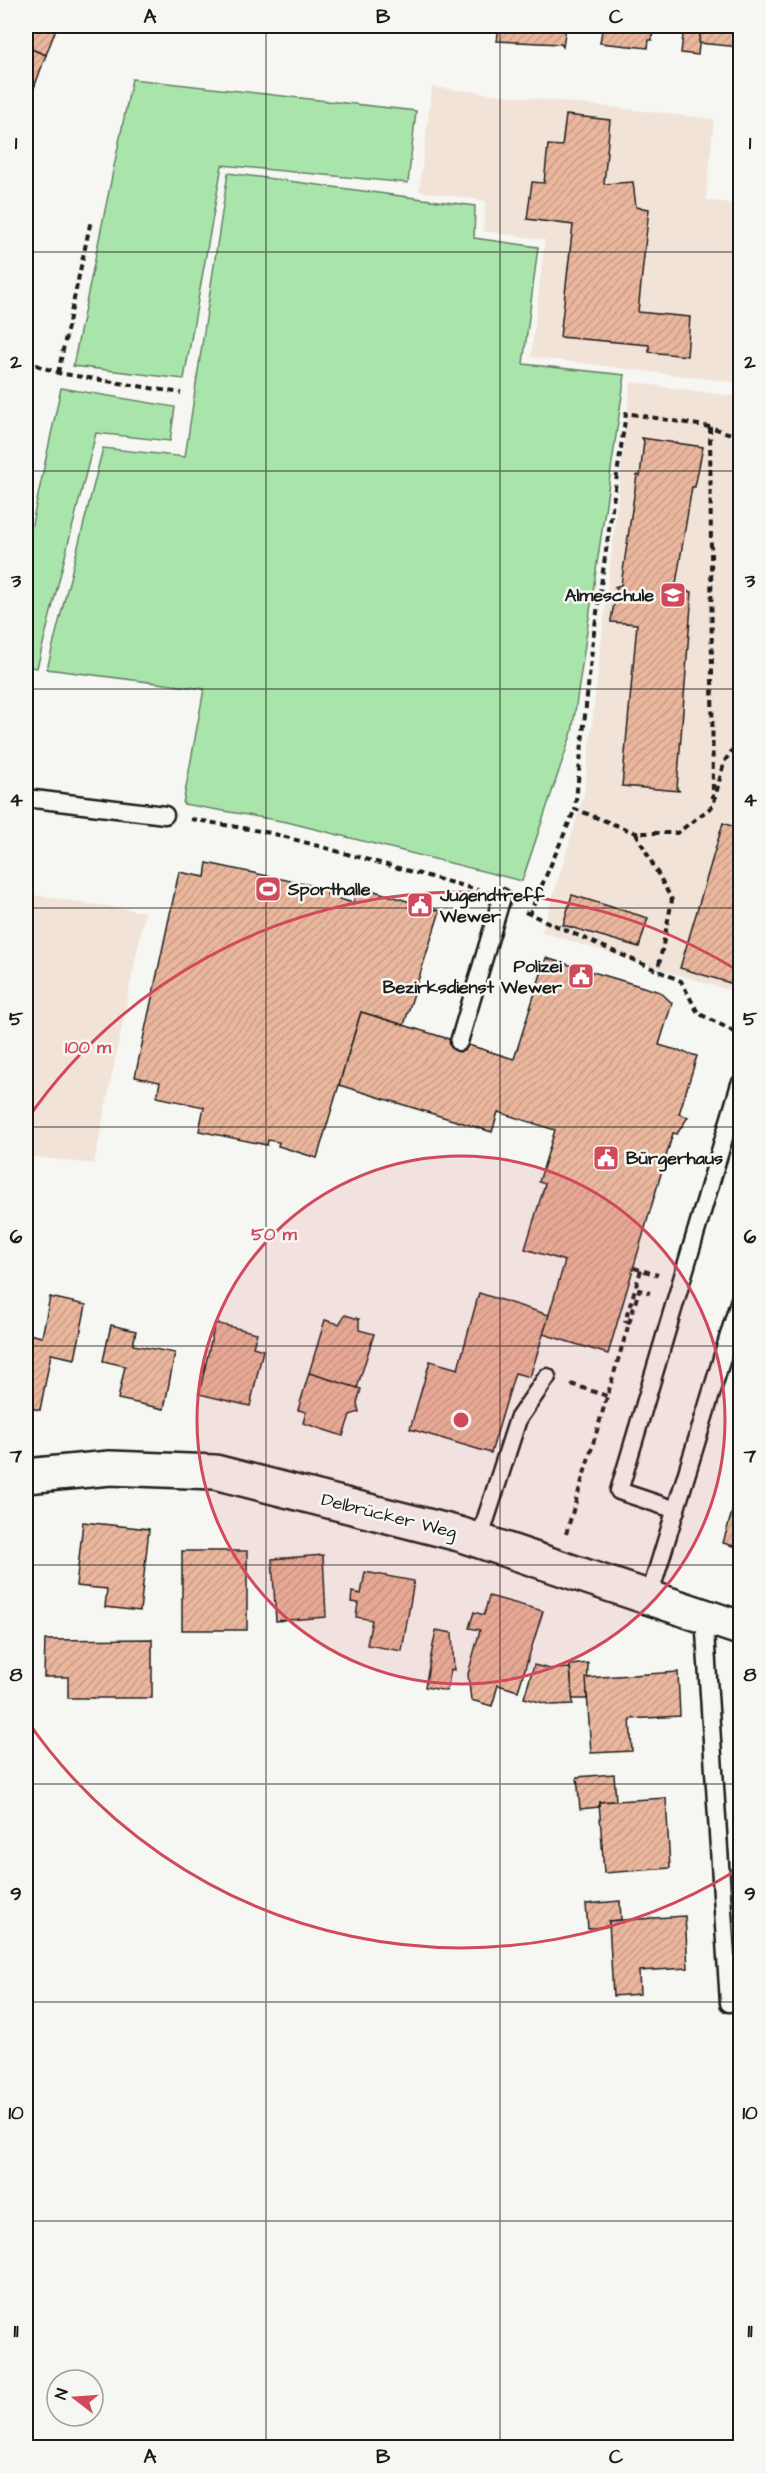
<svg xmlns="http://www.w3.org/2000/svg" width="766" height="2473" font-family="'Architects Daughter',sans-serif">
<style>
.built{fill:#f2e3d8}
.grass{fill:#a9e5ab;stroke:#628064;stroke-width:1.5}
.building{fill:url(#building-hatch);stroke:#1c1c1c;stroke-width:1.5}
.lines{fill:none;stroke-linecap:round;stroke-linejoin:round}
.lane-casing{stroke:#1c1c1c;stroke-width:21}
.secondary-casing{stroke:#1c1c1c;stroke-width:38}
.path{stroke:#1c1c1c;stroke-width:4;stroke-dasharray:6 4.5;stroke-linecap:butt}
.lane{stroke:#f6f6f2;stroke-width:16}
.secondary{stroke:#f6f6f2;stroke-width:33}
.grid{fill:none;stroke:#1c1c1c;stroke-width:1.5;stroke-opacity:0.55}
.ring{fill:none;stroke:#d1495b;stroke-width:3}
.labels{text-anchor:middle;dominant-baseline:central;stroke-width:5;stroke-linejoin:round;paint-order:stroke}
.poi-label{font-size:18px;font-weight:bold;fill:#1c1c1c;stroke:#f6f6f2;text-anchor:start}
.street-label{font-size:18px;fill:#1c1c1c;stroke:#f6f6f2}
.centre{fill:#d1495b;stroke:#f6f6f2;stroke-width:3}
.ring-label{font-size:18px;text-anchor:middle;font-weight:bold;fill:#d1495b;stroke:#f6f6f2;stroke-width:5;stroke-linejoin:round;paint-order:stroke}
.neatline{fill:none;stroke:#1c1c1c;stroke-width:2}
.grid-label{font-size:20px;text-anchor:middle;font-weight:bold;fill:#1c1c1c}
</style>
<defs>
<pattern id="building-hatch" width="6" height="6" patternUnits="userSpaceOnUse" patternTransform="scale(1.5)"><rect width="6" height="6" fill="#eab69d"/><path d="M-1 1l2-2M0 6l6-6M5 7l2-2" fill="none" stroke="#c89c87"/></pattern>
</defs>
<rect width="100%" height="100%" fill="#f6f6f2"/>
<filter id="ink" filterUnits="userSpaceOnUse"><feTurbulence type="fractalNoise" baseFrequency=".0167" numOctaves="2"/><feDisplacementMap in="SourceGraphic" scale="12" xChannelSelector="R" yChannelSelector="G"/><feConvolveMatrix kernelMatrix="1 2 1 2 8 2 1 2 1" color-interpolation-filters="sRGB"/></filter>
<g filter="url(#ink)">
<g class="built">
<polygon points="432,87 714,119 706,200 740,204 740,383 531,357 545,240 483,231 486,201 419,191"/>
<polygon points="631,382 740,397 740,994 542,932 584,794"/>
<polygon points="26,894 145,912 94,1164 26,1156"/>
</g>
<g class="grass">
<polygon points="132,79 416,111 408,183 222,165 184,379 73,366"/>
<polygon points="228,173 475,206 474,238 538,247 523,364 625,375 572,732 522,881 287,822 183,804 204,689 47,669 103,448 185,457"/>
<polygon points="61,388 175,407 170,441 96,433 37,668 26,666 26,552"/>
</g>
<g class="building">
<polygon points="26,26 57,26 46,55 26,47"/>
<polygon points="499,26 566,26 563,47 561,44 497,41"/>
<polygon points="596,26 653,26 652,40 649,40 648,48 600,43 602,30 596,29"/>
<polygon points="663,26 684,26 684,30"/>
<polygon points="684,26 701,26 698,55 681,53"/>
<polygon points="701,26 740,26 740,47 699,43"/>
<polygon points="26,47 46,55 35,85 26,82"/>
<polygon points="26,82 35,85 26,110"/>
<polygon points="566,115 610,120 604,184 633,182 636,207 649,209 638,312 690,317 687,356 649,352 649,345 560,337 573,225 527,219 532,182 544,183 548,145 562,146"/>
<polygon points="642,438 703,447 695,487 692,487 675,590 692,592 677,789 680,791 622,786 637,624 611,622 611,620 617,587 614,587 621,585 637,475 640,476 644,441"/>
<polygon points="723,823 740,829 740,986 680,968"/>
<polygon points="207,863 328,889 327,895 353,903 358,886 440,911 404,1025 361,1012 317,1158 278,1146 279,1142 268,1140 267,1145 199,1131 204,1107 157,1097 160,1082 135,1077 179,872 205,877"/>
<polygon points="572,895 648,918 639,947 563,925"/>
<polygon points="546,958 660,992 672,1003 659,1045 697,1056 679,1114 688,1117 677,1134 673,1133 608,1354 543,1334 565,1261 525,1249 545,1184 539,1182 555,1130 498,1112 492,1132 339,1085 361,1012 514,1059"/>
<polygon points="479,1293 549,1315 530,1377 515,1373 491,1453 410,1429 430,1361 458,1369"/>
<polygon points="50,1297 86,1305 75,1359 51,1354 40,1410 26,1407 26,1343 28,1334 42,1337"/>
<polygon points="345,1315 359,1319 359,1330 374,1334 357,1388 309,1373 325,1320 339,1324"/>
<polygon points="215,1323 257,1333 253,1347 263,1350 250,1406 199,1394"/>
<polygon points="111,1325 136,1331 133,1345 175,1353 164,1409 118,1399 125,1366 103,1361"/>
<polygon points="309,1373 361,1389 357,1403 359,1412 350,1415 343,1436 303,1423 306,1412 298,1410"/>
<polygon points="740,1485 740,1514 732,1512"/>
<polygon points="732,1512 740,1514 740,1548 723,1543"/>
<polygon points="83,1522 149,1529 140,1611 105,1607 107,1589 76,1586"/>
<rect x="182" y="1551" width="65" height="79"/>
<polygon points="323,1555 326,1617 276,1621 272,1559"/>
<polygon points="365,1572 414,1581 402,1651 367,1645 372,1620 356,1617 358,1603 351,1602 352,1592 361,1594"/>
<polygon points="489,1596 543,1611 518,1691 498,1685 492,1706 471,1700 468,1674 480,1630 469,1628 474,1612 484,1615"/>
<polygon points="436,1630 452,1633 454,1670 451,1669 447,1691 425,1687"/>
<polygon points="152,1639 152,1698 68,1698 68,1677 44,1677 45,1640"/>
<polygon points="588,1663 587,1699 572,1699 570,1665"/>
<polygon points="534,1665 550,1669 570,1668 573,1704 552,1705 524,1698"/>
<polygon points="678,1672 680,1716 630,1719 632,1751 591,1753 586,1678"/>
<polygon points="614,1774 616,1801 599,1802 599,1807 580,1809 577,1777"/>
<polygon points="666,1798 670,1868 604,1873 599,1802"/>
<polygon points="620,1901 621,1920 609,1921 609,1926 588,1929 586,1904"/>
<polygon points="685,1916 688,1968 639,1971 640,1994 613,1996 609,1921"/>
</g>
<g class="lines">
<defs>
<g id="lane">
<polyline points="26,798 165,815"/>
<polyline points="459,1042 502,897"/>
<polyline points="676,1510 619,1491 740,1084"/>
<polyline points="479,1540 518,1419 547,1377"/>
<polyline points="649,1597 740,1299"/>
<polyline points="710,1618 705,1632 729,2003"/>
</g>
<polyline id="secondary" points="26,1476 110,1468 215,1472 459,1534 740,1628"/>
</defs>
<use href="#lane" class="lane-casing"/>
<use href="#secondary" class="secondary-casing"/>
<g class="path">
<polyline points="26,361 58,373 181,393"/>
<polyline points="58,373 91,220"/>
<polyline points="710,427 713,798"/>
<polyline points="740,437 710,427 626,413 593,640 575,809 636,833 677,833 713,806 724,762 740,739"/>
<polyline points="191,819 271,833 478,890"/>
<polyline points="636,833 672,900 658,970"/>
<polyline points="525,912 681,981 698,1013 731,1030 740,1039"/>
<polyline points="529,915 575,809"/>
<polyline points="634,1268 658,1275"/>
<polyline points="630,1323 625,1321 641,1270"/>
<polyline points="571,1384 607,1396"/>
<polyline points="566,1534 639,1290 650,1293"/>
</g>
<use href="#lane" class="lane"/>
<use href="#secondary" class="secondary"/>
</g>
</g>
<path class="grid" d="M266 26V2448M500 26V2448M26 252H740M26 471H740M26 689H740M26 908H740M26 1127H740M26 1346H740M26 1565H740M26 1784H740M26 2002H740M26 2221H740"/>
<circle cx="461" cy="1420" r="264" fill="#d1495b" fill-opacity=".12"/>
<g class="ring">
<circle cx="461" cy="1420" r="264"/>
<path d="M737 1870A528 528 0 0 1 26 1719M26 1121A528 528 0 0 1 737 970"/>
</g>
<defs>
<symbol id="school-square" viewBox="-11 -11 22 22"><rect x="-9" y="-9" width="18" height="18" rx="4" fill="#d1495b" stroke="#f6f6f2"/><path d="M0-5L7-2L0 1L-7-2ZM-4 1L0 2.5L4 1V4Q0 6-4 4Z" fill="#fff"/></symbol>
<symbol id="stadium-square" viewBox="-11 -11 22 22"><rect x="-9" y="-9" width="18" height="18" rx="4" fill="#d1495b" stroke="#f6f6f2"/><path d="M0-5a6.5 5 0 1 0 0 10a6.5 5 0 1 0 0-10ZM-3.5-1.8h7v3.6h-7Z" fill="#fff"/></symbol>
<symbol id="civic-square" viewBox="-11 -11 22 22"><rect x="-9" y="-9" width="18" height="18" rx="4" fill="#d1495b" stroke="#f6f6f2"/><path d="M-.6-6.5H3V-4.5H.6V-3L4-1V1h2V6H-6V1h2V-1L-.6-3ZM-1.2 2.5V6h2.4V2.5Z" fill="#fff"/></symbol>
</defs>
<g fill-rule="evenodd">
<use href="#school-square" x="658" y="580" width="30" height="30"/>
<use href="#stadium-square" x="253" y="874" width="30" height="30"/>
<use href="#civic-square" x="405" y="890" width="30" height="30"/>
<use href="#civic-square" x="566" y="961" width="30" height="30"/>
<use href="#civic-square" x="591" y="1143" width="30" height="30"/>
</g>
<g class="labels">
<g class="poi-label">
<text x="654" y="595" text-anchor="end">Almeschule</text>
<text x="288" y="889">Sporthalle</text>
<text x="440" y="895">Jugendtreff<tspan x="440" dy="21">Wewer</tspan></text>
<text x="562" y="966" text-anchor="end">Polizei<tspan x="562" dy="21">Bezirksdienst Wewer</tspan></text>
<text x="626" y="1158">Bürgerhaus</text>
</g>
<g class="street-label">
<text transform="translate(389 1516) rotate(14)">Delbrücker Weg</text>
</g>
</g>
<circle cx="461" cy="1420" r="9" class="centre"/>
<g class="ring-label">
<text x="88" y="1053">100 m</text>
<text x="274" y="1240">50 m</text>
</g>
<rect width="766" height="2473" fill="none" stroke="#f6f6f2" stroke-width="66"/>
<g transform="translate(75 2398) rotate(287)"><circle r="28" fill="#f6f6f2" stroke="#9f9f9c" stroke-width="1.5"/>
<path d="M0-4.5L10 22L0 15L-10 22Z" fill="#d1495b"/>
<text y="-9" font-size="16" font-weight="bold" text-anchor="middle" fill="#1c1c1c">N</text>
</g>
<rect x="33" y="33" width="700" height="2407" class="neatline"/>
<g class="grid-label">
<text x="150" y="23">A</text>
<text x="383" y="23">B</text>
<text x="616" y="23">C</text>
<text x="16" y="149">1</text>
<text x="750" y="149">1</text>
<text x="16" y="368">2</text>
<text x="750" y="368">2</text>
<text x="16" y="587">3</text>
<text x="750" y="587">3</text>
<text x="16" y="806">4</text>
<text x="750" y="806">4</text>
<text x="16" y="1025">5</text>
<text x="750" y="1025">5</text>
<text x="16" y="1243">6</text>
<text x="750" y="1243">6</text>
<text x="16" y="1462">7</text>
<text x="750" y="1462">7</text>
<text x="16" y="1681">8</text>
<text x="750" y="1681">8</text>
<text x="16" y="1900">9</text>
<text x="750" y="1900">9</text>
<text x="16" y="2119">10</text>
<text x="750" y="2119">10</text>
<text x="16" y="2337">11</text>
<text x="750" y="2337">11</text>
<text x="150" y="2463">A</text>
<text x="383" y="2463">B</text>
<text x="616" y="2463">C</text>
</g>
</svg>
